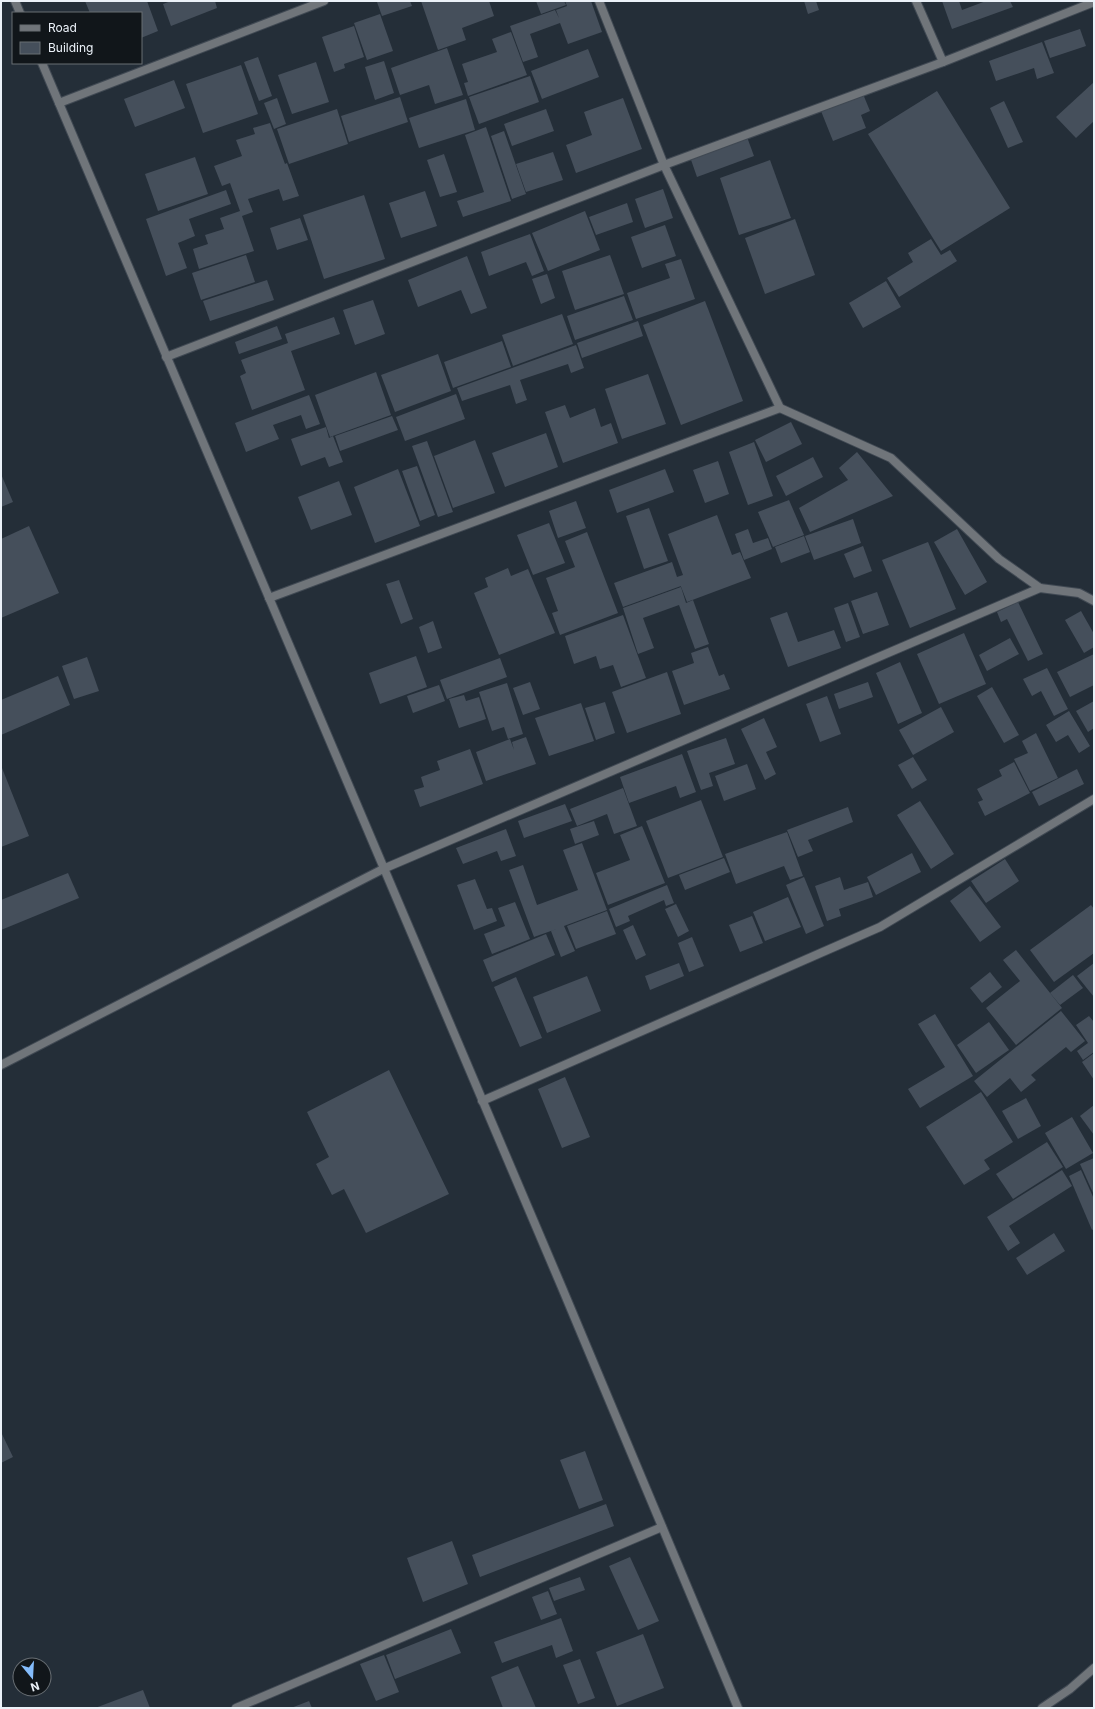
<svg xmlns="http://www.w3.org/2000/svg" width="1095" height="1709" font-family="Inter,sans-serif">
<style>
.building{fill:#454f5b}
.lines{fill:none;stroke-linecap:round;stroke-linejoin:round}
.street-casing{stroke:#404953;stroke-width:10}
.street{stroke:#70757a;stroke-width:8}
</style>
<rect width="100%" height="100%" fill="#242e38"/>
<g class="building">
<polygon points="85,1 147,1 158,31 141,38 141,13 90,13"/>
<polygon points="171,1 215,1 217,8 171,26 163,4"/>
<polygon points="410,1 412,6 382,16 377,2"/>
<polygon points="421,1 489,1 494,16 462,28 466,40 438,50"/>
<polygon points="536,1 564,1 566,5 541,14"/>
<polygon points="565,1 591,1 602,32 568,44 560,23 530,34 538,57 523,62 510,26 555,10 559,18 556,10 567,6"/>
<polygon points="804,1 816,1 819,10 808,14"/>
<polygon points="942,1 959,1 962,10 986,1 1010,1 1013,7 952,29"/>
<polygon points="380,14 393,51 367,60 354,23"/>
<polygon points="354,26 364,57 344,64 345,68 334,72 322,37"/>
<polygon points="1080,29 1086,46 1050,58 1044,41"/>
<polygon points="511,32 527,75 468,96 464,83 468,82 462,64 497,52 492,39"/>
<polygon points="1042,42 1054,73 1037,79 1034,68 996,81 989,61"/>
<polygon points="447,48 463,95 435,104 429,85 400,95 391,68"/>
<polygon points="588,49 599,77 542,99 531,71"/>
<polygon points="258,57 272,96 259,101 244,62"/>
<polygon points="384,61 394,93 375,100 365,67"/>
<polygon points="316,62 329,102 292,114 278,75"/>
<polygon points="241,65 258,114 203,133 186,84"/>
<polygon points="530,76 539,102 479,124 469,97"/>
<polygon points="174,80 185,108 135,127 124,99"/>
<polygon points="1094,82 1094,121 1076,138 1056,117"/>
<polygon points="937,91 1010,208 941,251 868,134"/>
<polygon points="863,94 870,111 861,115 866,128 833,141 821,111"/>
<polygon points="400,97 408,122 349,142 341,116"/>
<polygon points="277,98 286,124 274,129 264,103"/>
<polygon points="623,98 642,149 576,173 566,145 592,135 584,112"/>
<polygon points="466,99 475,130 419,148 409,118"/>
<polygon points="1004,101 1023,142 1008,148 990,108"/>
<polygon points="337,109 348,144 289,164 277,129"/>
<polygon points="546,109 554,131 512,146 504,124"/>
<polygon points="270,123 285,164 287,163 299,196 283,201 279,189 248,199 253,212 242,216 254,251 199,269 193,249 208,244 205,235 224,229 220,218 240,211 230,183 222,186 214,166 242,156 236,140 255,134 253,128"/>
<polygon points="486,127 511,201 463,217 457,201 484,192 465,135"/>
<polygon points="504,131 526,194 512,199 491,136"/>
<polygon points="747,137 754,156 697,177 690,157"/>
<polygon points="553,152 563,180 526,192 516,164"/>
<polygon points="444,154 457,192 440,197 427,160"/>
<polygon points="195,157 208,194 158,211 145,174"/>
<polygon points="770,160 791,218 739,235 720,178"/>
<polygon points="663,189 673,218 645,228 635,199"/>
<polygon points="226,190 231,204 189,219 195,236 178,243 187,268 166,276 146,219"/>
<polygon points="425,191 437,226 401,238 389,203"/>
<polygon points="364,195 385,259 324,279 303,215"/>
<polygon points="627,203 633,222 596,235 589,217"/>
<polygon points="585,211 600,250 548,271 532,233"/>
<polygon points="300,218 308,240 277,250 270,228"/>
<polygon points="795,219 815,275 765,294 745,238"/>
<polygon points="665,225 676,256 642,268 631,237"/>
<polygon points="530,234 544,271 532,276 526,262 489,276 481,252"/>
<polygon points="931,239 941,255 950,250 957,261 899,297 887,278 913,262 908,253"/>
<polygon points="246,255 255,282 201,300 192,273"/>
<polygon points="610,255 624,294 575,310 562,271"/>
<polygon points="467,256 487,308 471,314 461,290 418,307 408,280"/>
<polygon points="681,259 695,299 636,319 627,293 670,278 665,264"/>
<polygon points="547,274 555,298 541,304 532,279"/>
<polygon points="267,280 274,300 210,321 203,301"/>
<polygon points="886,281 901,307 863,328 849,303"/>
<polygon points="624,296 633,320 575,340 567,316"/>
<polygon points="373,300 385,334 355,345 343,310"/>
<polygon points="705,301 743,401 681,425 643,325"/>
<polygon points="562,314 573,344 513,366 502,335"/>
<polygon points="334,317 340,334 291,351 305,390 252,410 240,376 246,373 241,360 288,343 285,334"/>
<polygon points="638,321 643,336 582,358 577,343"/>
<polygon points="277,326 282,339 239,354 235,342"/>
<polygon points="502,341 511,367 453,388 444,362"/>
<polygon points="576,345 584,368 571,373 568,364 520,380 527,400 516,404 510,385 462,401 457,388"/>
<polygon points="438,354 451,391 395,412 381,375"/>
<polygon points="376,372 391,415 330,437 315,395"/>
<polygon points="648,374 666,424 622,439 605,389"/>
<polygon points="456,394 465,419 405,441 396,417"/>
<polygon points="309,395 320,424 306,429 301,415 273,425 279,439 246,452 235,423"/>
<polygon points="565,405 570,418 595,408 601,427 611,423 618,443 563,463 545,412"/>
<polygon points="392,416 398,430 340,451 335,436"/>
<polygon points="791,422 802,444 766,462 755,440"/>
<polygon points="326,427 329,438 333,436 343,462 329,467 325,457 301,466 291,439"/>
<polygon points="546,433 558,467 505,487 492,453"/>
<polygon points="475,440 495,493 453,508 434,456"/>
<polygon points="427,441 453,512 438,517 412,446"/>
<polygon points="754,442 773,496 748,505 729,452"/>
<polygon points="857,452 893,496 810,532 799,508 848,480 839,468"/>
<polygon points="813,457 823,477 786,496 776,476"/>
<polygon points="718,461 729,494 705,503 693,470"/>
<polygon points="417,466 435,515 420,521 402,471"/>
<polygon points="398,469 420,526 375,543 354,487"/>
<polygon points="665,469 674,492 617,513 609,490"/>
<polygon points="1,474 13,502 1,507"/>
<polygon points="339,481 352,515 311,530 298,497"/>
<polygon points="789,500 804,535 773,547 758,512"/>
<polygon points="576,501 586,528 558,538 549,511"/>
<polygon points="649,508 668,561 644,569 626,516"/>
<polygon points="717,515 732,555 740,552 751,578 687,602 678,579 681,586 623,607 614,583 672,562 677,577 683,575 668,534"/>
<polygon points="853,519 861,543 814,560 805,536"/>
<polygon points="549,523 565,563 533,575 517,535"/>
<polygon points="29,526 59,593 1,618 1,539"/>
<polygon points="748,529 753,543 768,538 772,549 744,560 735,534"/>
<polygon points="957,529 987,582 965,595 934,542"/>
<polygon points="587,532 618,613 560,635 552,613 558,611 546,578 575,567 565,541"/>
<polygon points="804,536 810,552 781,563 775,547"/>
<polygon points="928,542 956,609 910,628 882,560"/>
<polygon points="863,546 872,571 854,578 844,554"/>
<polygon points="508,568 511,576 528,569 555,633 499,655 474,593 488,587 485,578"/>
<polygon points="399,580 413,619 401,624 386,584"/>
<polygon points="681,587 686,603 693,600 709,644 695,649 679,605 643,618 654,648 638,654 623,608"/>
<polygon points="877,592 889,625 863,634 851,601"/>
<polygon points="1018,602 1043,654 1028,661 1007,619 1001,622 997,612"/>
<polygon points="848,603 860,637 846,642 834,608"/>
<polygon points="1081,611 1094,634 1094,647 1084,653 1065,620"/>
<polygon points="787,612 798,642 834,630 841,648 788,667 770,618"/>
<polygon points="623,615 646,678 621,687 613,665 600,669 596,656 574,664 565,636"/>
<polygon points="433,621 442,648 428,653 419,627"/>
<polygon points="964,633 986,684 939,704 917,654"/>
<polygon points="1010,638 1019,654 987,671 979,655"/>
<polygon points="708,647 719,676 724,674 730,689 684,705 672,671 694,663 691,653"/>
<polygon points="1094,654 1094,685 1070,697 1057,672"/>
<polygon points="416,656 427,687 380,704 369,673"/>
<polygon points="87,657 99,691 74,699 62,666"/>
<polygon points="500,658 507,677 447,699 440,680"/>
<polygon points="900,662 922,713 898,724 876,673"/>
<polygon points="1047,668 1068,709 1054,716 1041,691 1032,696 1023,679"/>
<polygon points="667,672 681,714 627,733 612,692"/>
<polygon points="58,676 70,705 1,735 1,700"/>
<polygon points="530,682 540,709 523,715 513,688"/>
<polygon points="868,682 873,697 839,709 834,694"/>
<polygon points="507,683 523,734 508,739 504,727 492,731 479,692"/>
<polygon points="439,685 445,701 413,713 407,696"/>
<polygon points="992,687 1019,735 1004,743 977,696"/>
<polygon points="464,695 466,701 479,697 486,719 459,728 449,699"/>
<polygon points="827,696 841,734 820,742 806,704"/>
<polygon points="1094,701 1094,728 1088,732 1076,711"/>
<polygon points="605,702 615,733 596,740 585,708"/>
<polygon points="581,703 594,741 549,756 535,718"/>
<polygon points="941,707 954,732 913,755 899,730"/>
<polygon points="1069,711 1090,746 1079,753 1068,735 1056,742 1046,725"/>
<polygon points="764,718 777,747 766,752 776,774 765,780 741,729"/>
<polygon points="1036,733 1058,778 1030,791 1014,759 1028,753 1022,741"/>
<polygon points="526,737 536,764 486,781 476,752 510,739 514,750 512,742"/>
<polygon points="726,738 735,764 709,773 713,786 701,790 687,751"/>
<polygon points="470,749 483,784 420,807 414,790 424,787 421,777 440,770 437,761"/>
<polygon points="682,754 696,792 680,798 676,786 629,803 620,777"/>
<polygon points="913,757 927,780 912,789 898,765"/>
<polygon points="1014,762 1030,793 985,816 978,802 983,800 977,789 1002,776 999,770"/>
<polygon points="747,764 756,789 724,801 715,776"/>
<polygon points="1,768 2,768 29,836 1,847"/>
<polygon points="1077,769 1084,784 1039,806 1032,792"/>
<polygon points="623,788 637,826 614,834 607,814 577,826 570,809"/>
<polygon points="701,800 723,857 668,878 646,821"/>
<polygon points="920,801 954,854 931,869 897,815"/>
<polygon points="565,804 572,821 524,838 518,821"/>
<polygon points="848,807 853,822 808,840 813,851 798,857 787,830"/>
<polygon points="594,821 599,835 575,844 570,829"/>
<polygon points="642,826 665,883 608,905 596,873 630,860 620,835"/>
<polygon points="506,829 516,856 501,861 497,851 463,864 456,848"/>
<polygon points="787,832 803,876 790,880 784,866 736,884 725,854"/>
<polygon points="582,843 607,910 564,926 575,951 561,957 551,931 562,927 534,937 509,870 523,865 537,905 578,890 563,850"/>
<polygon points="912,853 921,872 876,895 867,877"/>
<polygon points="724,858 730,872 685,890 679,875"/>
<polygon points="1005,859 1019,881 986,903 971,881"/>
<polygon points="68,873 79,898 1,930 1,900"/>
<polygon points="804,877 824,926 806,934 786,885"/>
<polygon points="840,877 844,890 868,882 873,897 839,909 841,916 827,921 815,886"/>
<polygon points="475,879 487,909 492,908 497,921 474,930 457,885"/>
<polygon points="667,885 674,903 666,906 664,900 628,916 630,921 616,927 609,909"/>
<polygon points="970,886 1001,927 980,942 950,901"/>
<polygon points="788,897 801,927 765,941 753,912"/>
<polygon points="515,902 530,939 492,954 484,934 505,926 498,908"/>
<polygon points="676,904 689,931 678,937 665,909"/>
<polygon points="1091,905 1094,909 1094,953 1054,982 1030,950"/>
<polygon points="607,911 616,934 576,949 567,926"/>
<polygon points="752,916 763,943 740,952 729,925"/>
<polygon points="633,925 646,955 636,960 623,930"/>
<polygon points="546,934 555,955 492,982 483,960"/>
<polygon points="692,937 704,966 689,972 678,943"/>
<polygon points="1016,950 1062,1008 1016,1045 986,1008 1020,981 1003,960"/>
<polygon points="679,963 684,976 650,990 645,976"/>
<polygon points="1094,963 1094,997 1077,976"/>
<polygon points="990,972 1002,987 982,1003 970,988"/>
<polygon points="1073,975 1083,988 1060,1005 1050,993"/>
<polygon points="587,976 601,1011 547,1033 533,997"/>
<polygon points="516,977 542,1038 520,1047 494,987"/>
<polygon points="1061,1011 1085,1041 1071,1052 1066,1047 1031,1075 1036,1080 1021,1092 1010,1078 987,1097 974,1081"/>
<polygon points="935,1014 973,1076 920,1108 908,1089 945,1067 918,1024"/>
<polygon points="1089,1016 1094,1022 1094,1052 1083,1060 1077,1051 1088,1043 1076,1025"/>
<polygon points="989,1022 1009,1050 976,1073 957,1045"/>
<polygon points="1094,1053 1094,1080 1082,1062"/>
<polygon points="389,1070 449,1194 366,1233 344,1189 332,1195 316,1164 329,1157 307,1112"/>
<polygon points="565,1077 590,1137 562,1148 538,1089"/>
<polygon points="981,1092 1013,1142 984,1160 990,1169 964,1185 926,1127"/>
<polygon points="1026,1098 1041,1126 1018,1139 1002,1111"/>
<polygon points="1094,1105 1094,1135 1080,1116"/>
<polygon points="1072,1117 1093,1153 1066,1169 1045,1133"/>
<polygon points="1047,1142 1063,1167 1013,1199 996,1174"/>
<polygon points="1094,1158 1094,1195 1080,1164"/>
<polygon points="1062,1170 1072,1186 1009,1226 1020,1243 1008,1251 987,1217"/>
<polygon points="1081,1170 1094,1199 1094,1229 1092,1230 1069,1176"/>
<polygon points="1054,1233 1065,1251 1027,1275 1016,1258"/>
<polygon points="1,1432 13,1457 1,1463"/>
<polygon points="585,1451 603,1500 579,1509 560,1460"/>
<polygon points="606,1504 614,1526 480,1577 472,1555"/>
<polygon points="452,1541 468,1584 423,1602 407,1558"/>
<polygon points="630,1557 659,1621 638,1630 609,1566"/>
<polygon points="580,1577 585,1590 554,1601 549,1588"/>
<polygon points="548,1591 557,1614 541,1620 532,1597"/>
<polygon points="561,1618 573,1651 556,1658 552,1645 502,1663 494,1642"/>
<polygon points="451,1629 461,1653 395,1679 386,1655"/>
<polygon points="643,1634 664,1688 617,1706 596,1652"/>
<polygon points="384,1655 399,1692 376,1701 360,1664"/>
<polygon points="580,1659 595,1698 578,1704 563,1665"/>
<polygon points="518,1666 536,1708 503,1708 491,1677"/>
<polygon points="143,1690 150,1708 95,1708"/>
<polygon points="309,1701 312,1708 291,1708"/>
</g>
<g class="lines">
<defs>
<g id="street">
<polyline points="15,1 20,13"/>
<polyline points="599,1 664,165 780,408 891,458 999,559 1040,588 1079,593 1094,601"/>
<polyline points="916,1 943,62"/>
<polyline points="42,63 563,1290 738,1708"/>
<polyline points="59,103 324,1"/>
<polyline points="166,357 664,165 943,62 1094,2"/>
<polyline points="269,598 780,408"/>
<polyline points="1,1065 383,869 1040,588"/>
<polyline points="482,1101 880,927 1094,799"/>
<polyline points="236,1708 662,1527"/>
<polyline points="1042,1708 1070,1689 1094,1668"/>
</g>
</defs>
<use href="#street" class="street-casing"/>
<use href="#street" class="street"/>
</g>
<rect width="1095" height="1709" fill="none" stroke="#ebf1f8" stroke-width="4"/>
<rect x="12" y="12" width="130" height="52" fill="#11161a" stroke="#686e73"/>
<rect x="20" y="25" width="20" height="6" fill="#70757a" stroke="#686e73"/>
<text x="48" y="32" font-size="12" fill="#ebf1f8">Road</text>
<rect x="20" y="42" width="20" height="12" fill="#454f5b" stroke="#686e73"/>
<text x="48" y="52" font-size="12" fill="#ebf1f8">Building</text>
<g transform="translate(32 1677) rotate(162)"><circle r="19" fill="#11161a" stroke="#686e73"/>
<path d="M0-3L7 15L0 10L-7 15Z" fill="#84bcfb"/>
<text y="-6" font-size="11" font-weight="bold" text-anchor="middle" fill="#ebf1f8">N</text>
</g>
</svg>
